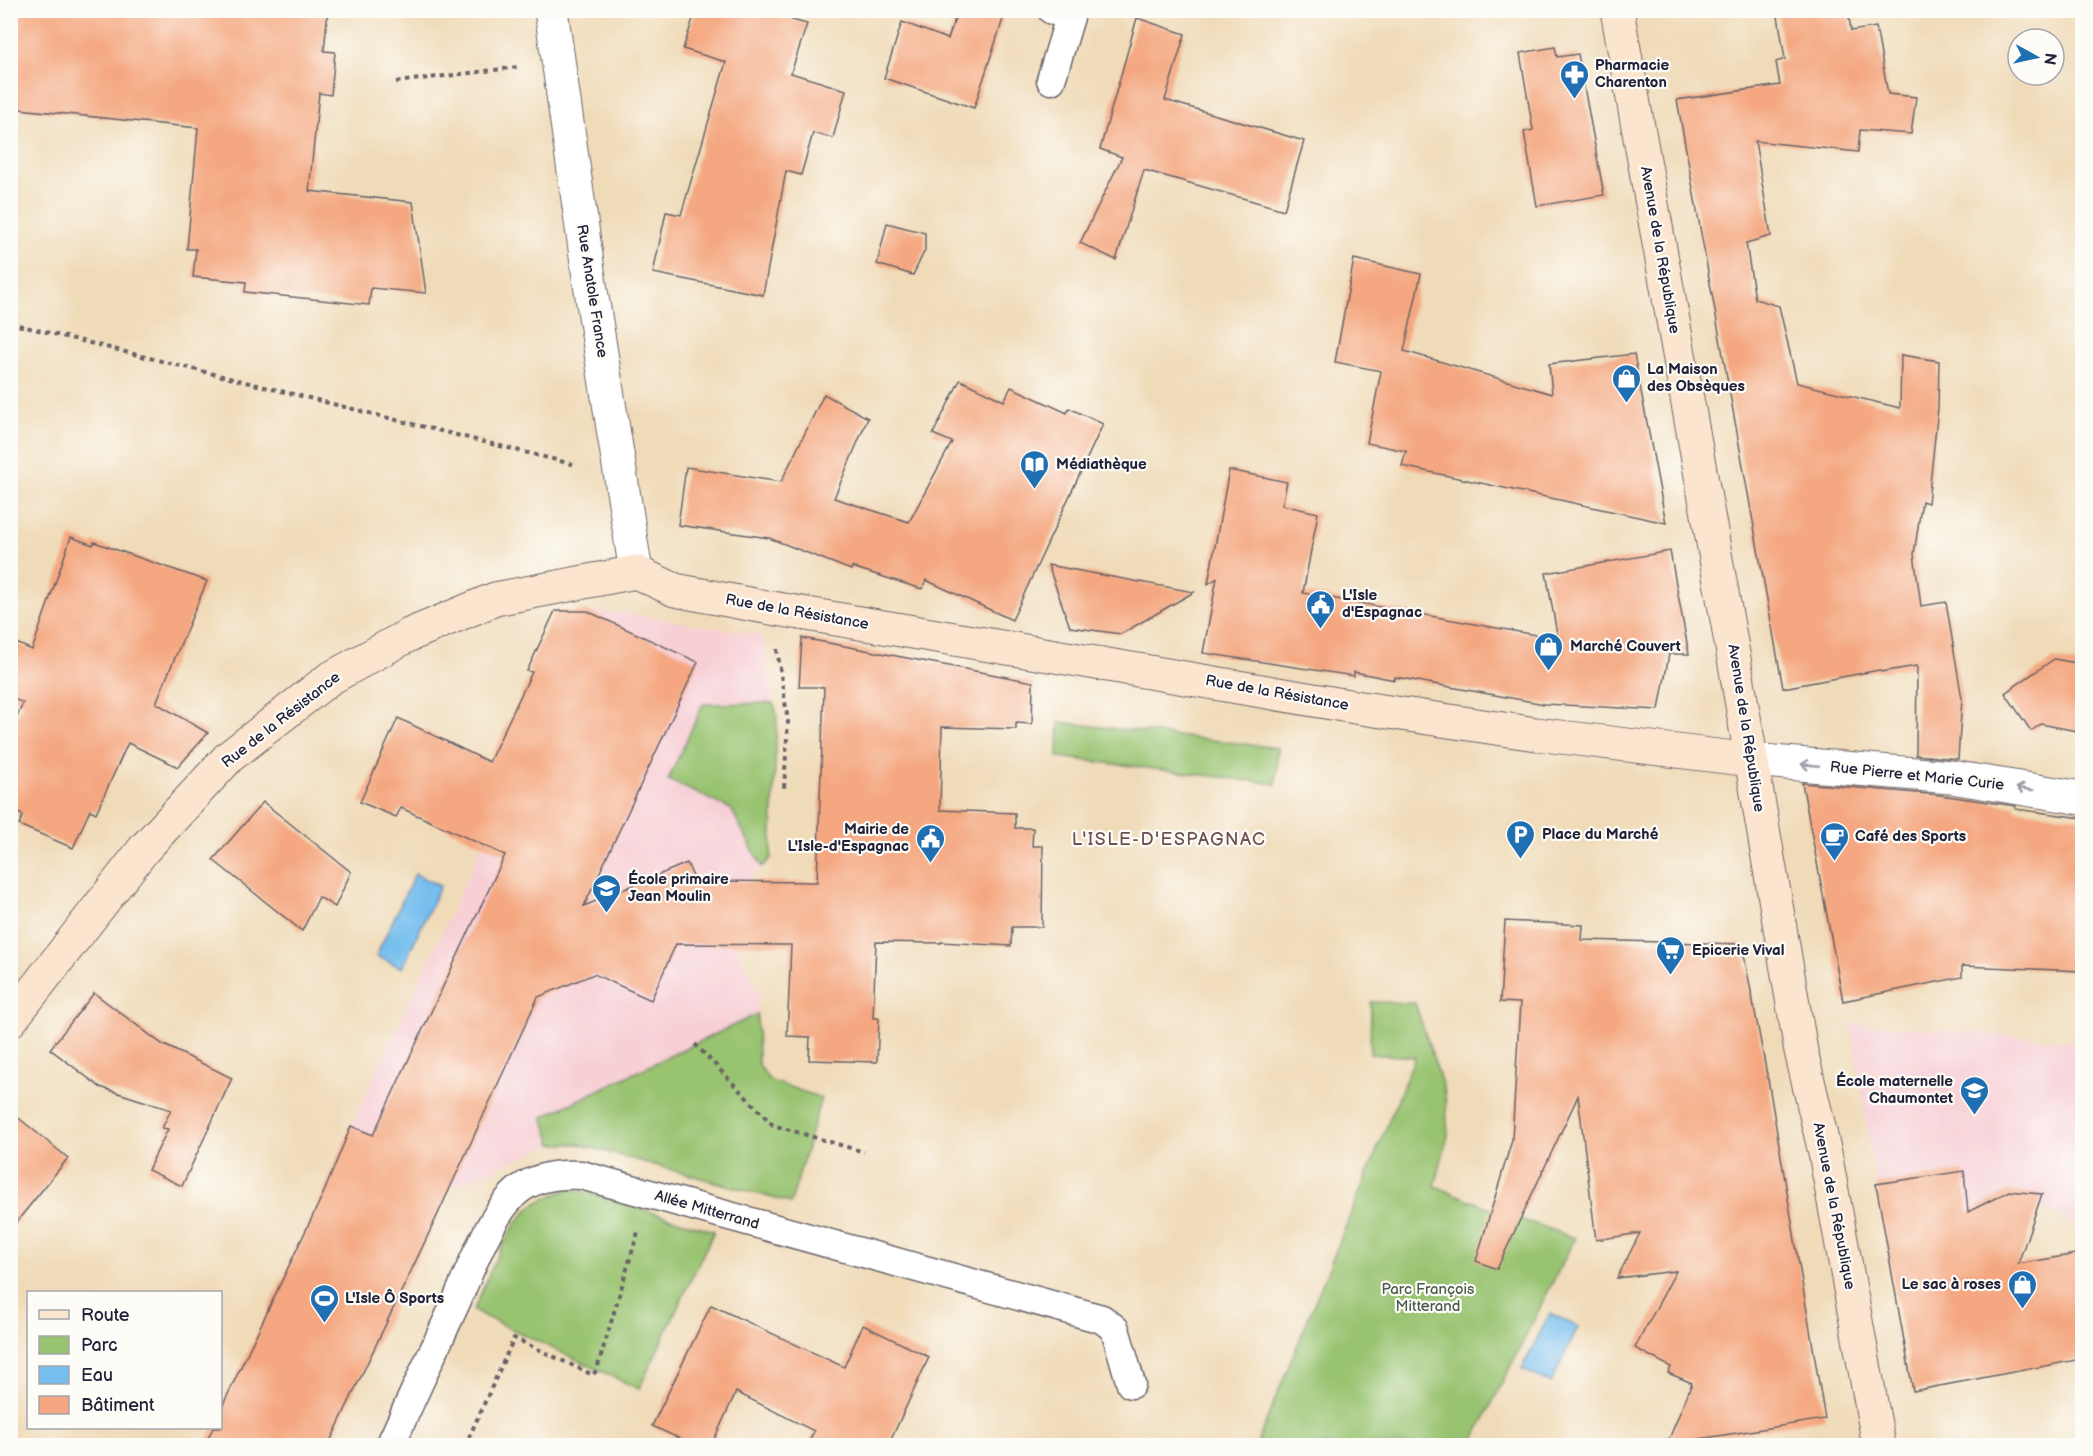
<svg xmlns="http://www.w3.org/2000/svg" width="2093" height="1456" font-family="'Balsamiq Sans',sans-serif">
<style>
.built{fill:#f7cfd5}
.green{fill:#98c370;stroke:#5d7256;stroke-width:1.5}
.water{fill:#75beee;stroke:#4c7094;stroke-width:1.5}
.building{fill:#f4a780}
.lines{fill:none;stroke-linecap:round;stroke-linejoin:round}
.lane-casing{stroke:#6a6367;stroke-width:31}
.street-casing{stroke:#6a6367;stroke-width:35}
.secondary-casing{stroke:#6a6367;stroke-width:35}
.path{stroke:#6a6367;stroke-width:4;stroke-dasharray:4.5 4.5;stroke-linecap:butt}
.lane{stroke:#fff;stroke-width:28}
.street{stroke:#fff;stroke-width:33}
.secondary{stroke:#fce5cf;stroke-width:33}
.oneway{stroke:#9c9ca7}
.labels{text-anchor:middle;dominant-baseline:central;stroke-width:4.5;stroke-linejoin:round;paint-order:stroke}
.poi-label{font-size:15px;font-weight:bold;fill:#22223b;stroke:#fdfcf7;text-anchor:start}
.street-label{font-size:15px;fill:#22223b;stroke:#fdfcf7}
.park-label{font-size:15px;fill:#4b5a4e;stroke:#fdfcf7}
.quarter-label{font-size:18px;letter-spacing:1.5px;fill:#6c5153;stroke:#fdfcf7}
</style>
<rect width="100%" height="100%" fill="#fdfcf7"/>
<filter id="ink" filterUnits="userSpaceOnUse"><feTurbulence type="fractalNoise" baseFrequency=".0167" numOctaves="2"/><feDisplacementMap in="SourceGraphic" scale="12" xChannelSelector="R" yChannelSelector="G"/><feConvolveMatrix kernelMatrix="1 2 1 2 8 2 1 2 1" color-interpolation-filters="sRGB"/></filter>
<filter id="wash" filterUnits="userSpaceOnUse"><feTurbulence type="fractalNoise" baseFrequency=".008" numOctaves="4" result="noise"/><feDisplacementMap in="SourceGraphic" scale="24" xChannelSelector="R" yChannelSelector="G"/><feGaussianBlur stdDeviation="1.35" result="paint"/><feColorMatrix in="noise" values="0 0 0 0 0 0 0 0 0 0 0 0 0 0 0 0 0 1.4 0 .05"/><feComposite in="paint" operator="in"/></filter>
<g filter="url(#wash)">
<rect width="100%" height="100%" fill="#f0dbb9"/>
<g class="built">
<polygon points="592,611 627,614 762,635 777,717 771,858 747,882 763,945 735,945 760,993 757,1014 758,1063 769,1080 821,1098 791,1203 579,1144 552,1144 450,1189 438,1214 354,1178 342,1201 324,1192 351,1126"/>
<polygon points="1851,1023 2075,1041 2082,1046 2082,1228 2039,1205 2018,1264 1943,1259 1891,1269 1876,1184"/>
</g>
<g class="green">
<polygon points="774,703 777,717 771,858 762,867 731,809 668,780 703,704"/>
<polygon points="1059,722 1278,748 1276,784 1058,757"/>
<polygon points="1371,1002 1415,1003 1445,1093 1448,1135 1435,1186 1492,1209 1575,1238 1471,1445 1256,1446 1415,1057 1370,1054"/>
<polygon points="757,1014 758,1063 769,1080 821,1098 791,1203 579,1144 552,1144 543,1117"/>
<path d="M569 1189 585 1192 714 1231 639 1389 473 1311C489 1277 506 1222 538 1202 547 1197 558 1193 569 1189Z"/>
</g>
<g class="water">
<polygon points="415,874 440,886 402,968 376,956"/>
<polygon points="1550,1313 1578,1327 1551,1383 1522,1369"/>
</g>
<g id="blocks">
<g class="building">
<polygon points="10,10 328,10 324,51 335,52 331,95 319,93 309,191 413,202 426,293 371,288 369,305 245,292 246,282 193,277 196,249 187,249 198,128 10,108"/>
<polygon points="696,10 795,10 792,20 807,24 791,73 846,90 833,138 813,133 801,175 786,171 763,295 653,273 666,212 681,215 726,62 683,49"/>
<polygon points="958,10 1006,10 974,108 884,78 902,22 948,39"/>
<polygon points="1777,10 1848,10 1851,31 1876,27 1888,94 1916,97 1911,134 1860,130 1858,152 1755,141 1771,236 1746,243 1755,299 1779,306 1797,383 1900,408 1901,355 1939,361 1938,408 1928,503 1922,501 1914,554 1921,606 1946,602 1962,699 1958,759 1916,755 1917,666 1881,672 1879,670 1783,688 1677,100 1780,85 1776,62 1785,59"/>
<polygon points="1137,18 1185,34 1165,100 1304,141 1284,210 1144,170 1116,260 1080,243 1122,157 1100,149"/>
<polygon points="1555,47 1557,57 1578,54 1604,195 1537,206 1524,132 1533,130 1520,53"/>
<polygon points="887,223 925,233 925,250 913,275 877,264"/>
<polygon points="1354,259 1421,274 1404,351 1552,394 1549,364 1634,354 1666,523 1402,466 1406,451 1367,443 1381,371 1335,362"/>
<polygon points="960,380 1004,401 1011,387 1067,413 1069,408 1103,424 1012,620 926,580 922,589 852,567 851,570 769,538 678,525 686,467 781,482 824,394 868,418 834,498 909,522 952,442 933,434"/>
<polygon points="1229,470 1287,482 1282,505 1318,513 1303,593 1558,639 1546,573 1670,551 1689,654 1669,654 1659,710 1544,704 1395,677 1395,680 1354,672 1354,676 1203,653 1217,578 1208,584"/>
<polygon points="71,537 93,545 94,542 207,581 156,703 208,733 178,767 128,743 96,813 90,810 73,848 19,825 23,815 10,810 10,732 23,703 10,697 10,640 32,650"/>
<polygon points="1048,565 1194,592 1121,634 1070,627"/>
<polygon points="555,611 587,611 698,662 584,906 687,863 695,881 817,882 824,687 799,687 802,638 1033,682 1032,724 1016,723 1016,729 942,727 940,810 1015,813 1015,828 1033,828 1032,846 1043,846 1042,927 1012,927 1011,946 941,942 941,943 876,942 873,1018 879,1018 877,1062 809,1060 810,1037 787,1036 791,945 676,944 651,1000 594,974 538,997 438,1214 328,1446 204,1446 213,1428 220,1428 220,1411 324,1192 351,1126 373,1135 505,855 401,808 396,817 360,802 398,718 489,762 532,672 527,671"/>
<polygon points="2054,659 2082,664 2082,732 2041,724 2031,731 2005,693"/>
<polygon points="1802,783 1940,795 2016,806 2015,809 2082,818 2082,971 1962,966 1962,977 1843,1001"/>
<polygon points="263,802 351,872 335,907 319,897 302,931 213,860"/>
<polygon points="1505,921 1583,925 1582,940 1742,944 1769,1085 1825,1419 1667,1444 1692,1383 1668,1373 1671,1367 1635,1348 1676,1271 1617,1278 1640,1233 1596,1240 1578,1096 1497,1269 1476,1261 1512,1140 1520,1003 1500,1002"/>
<polygon points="94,993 162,1044 232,1078 182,1186 148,1170 168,1129 162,1128 171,1110 100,1087 50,1049"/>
<polygon points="10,1111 68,1158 10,1230"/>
<polygon points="1964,1171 1968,1212 2009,1191 2042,1194 2018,1264 2082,1253 2082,1359 1913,1391 1876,1184"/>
<polygon points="711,1305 844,1367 863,1325 929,1357 888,1446 807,1446 814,1431 736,1392 711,1446 696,1446 652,1426"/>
</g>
</g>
</g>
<g filter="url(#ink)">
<use href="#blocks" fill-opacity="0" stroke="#6a6367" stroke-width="1.5"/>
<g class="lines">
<defs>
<g id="lane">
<polyline points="1051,80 1070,17 1052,10"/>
<path d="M390 1446C412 1397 435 1348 457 1300 471 1268 492 1210 520 1189 538 1176 559 1174 581 1175L1102 1319 1115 1329 1131 1384"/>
</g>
<g id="street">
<polyline points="551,10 590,284 636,572"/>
<polyline points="1751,760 1951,777 2082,798"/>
</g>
<g id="secondary">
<polyline points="1617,10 1736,670 1801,1051 1825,1153 1879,1446"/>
<polyline points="10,1021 144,849 229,757 329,679 407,636 495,599 636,572 675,590 754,605 1355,707 1536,734 1751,760"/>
</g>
</defs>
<use href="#lane" class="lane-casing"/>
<use href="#street" class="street-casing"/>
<use href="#secondary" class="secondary-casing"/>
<g class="path">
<polyline points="396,82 519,67"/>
<polyline points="10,323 576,465"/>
<polyline points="777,649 788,721 784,788"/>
<polyline points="695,1044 773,1125 864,1152"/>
<polyline points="465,1446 514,1338 593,1375 597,1369 638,1232"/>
</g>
<use href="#lane" class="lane"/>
<use href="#street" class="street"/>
<use href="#secondary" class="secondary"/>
</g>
<defs><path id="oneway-shaft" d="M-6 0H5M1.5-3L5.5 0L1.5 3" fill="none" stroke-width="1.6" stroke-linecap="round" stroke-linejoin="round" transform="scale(1.5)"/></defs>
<g class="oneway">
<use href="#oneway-shaft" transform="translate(1810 765) rotate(-175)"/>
<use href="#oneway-shaft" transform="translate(2025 789) rotate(-171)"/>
</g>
</g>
<defs>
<symbol id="pharmacy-pin" viewBox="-11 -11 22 30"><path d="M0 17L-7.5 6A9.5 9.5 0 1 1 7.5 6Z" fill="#1f6fb2" stroke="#fdfcf7"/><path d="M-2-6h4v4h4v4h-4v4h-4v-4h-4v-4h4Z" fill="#fff"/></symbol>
<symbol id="shop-pin" viewBox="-11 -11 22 30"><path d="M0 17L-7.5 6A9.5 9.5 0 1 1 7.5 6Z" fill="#1f6fb2" stroke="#fdfcf7"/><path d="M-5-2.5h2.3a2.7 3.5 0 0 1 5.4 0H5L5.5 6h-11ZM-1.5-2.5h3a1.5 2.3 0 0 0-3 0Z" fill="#fff"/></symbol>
<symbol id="library-pin" viewBox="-11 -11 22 30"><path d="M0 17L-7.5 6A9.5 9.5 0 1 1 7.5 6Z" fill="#1f6fb2" stroke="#fdfcf7"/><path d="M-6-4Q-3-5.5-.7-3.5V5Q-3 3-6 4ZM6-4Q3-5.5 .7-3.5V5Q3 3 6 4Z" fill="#fff"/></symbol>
<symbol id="civic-pin" viewBox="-11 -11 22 30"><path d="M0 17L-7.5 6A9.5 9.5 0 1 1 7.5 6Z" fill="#1f6fb2" stroke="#fdfcf7"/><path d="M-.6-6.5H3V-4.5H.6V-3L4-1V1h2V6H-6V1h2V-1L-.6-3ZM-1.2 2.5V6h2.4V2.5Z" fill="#fff"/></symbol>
<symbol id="parking-pin" viewBox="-11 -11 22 30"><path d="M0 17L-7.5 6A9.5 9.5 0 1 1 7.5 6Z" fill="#1f6fb2" stroke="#fdfcf7"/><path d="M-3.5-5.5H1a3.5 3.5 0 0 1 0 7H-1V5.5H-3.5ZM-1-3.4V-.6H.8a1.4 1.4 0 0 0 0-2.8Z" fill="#fff"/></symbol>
<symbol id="cafe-pin" viewBox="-11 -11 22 30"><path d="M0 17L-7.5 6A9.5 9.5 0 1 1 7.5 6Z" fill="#1f6fb2" stroke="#fdfcf7"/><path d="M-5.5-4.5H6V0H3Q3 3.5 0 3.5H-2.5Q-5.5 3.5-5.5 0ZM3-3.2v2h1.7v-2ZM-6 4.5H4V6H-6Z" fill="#fff"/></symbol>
<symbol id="school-pin" viewBox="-11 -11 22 30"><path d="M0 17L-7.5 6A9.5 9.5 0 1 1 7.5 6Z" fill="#1f6fb2" stroke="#fdfcf7"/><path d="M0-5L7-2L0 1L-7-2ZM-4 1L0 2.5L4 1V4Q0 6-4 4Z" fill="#fff"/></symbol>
<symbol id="supermarket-pin" viewBox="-11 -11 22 30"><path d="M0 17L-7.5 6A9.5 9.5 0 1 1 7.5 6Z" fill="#1f6fb2" stroke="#fdfcf7"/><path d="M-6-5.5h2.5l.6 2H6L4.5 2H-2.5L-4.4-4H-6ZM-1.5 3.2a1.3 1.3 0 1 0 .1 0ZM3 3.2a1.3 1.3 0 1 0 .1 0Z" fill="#fff"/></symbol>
<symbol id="stadium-pin" viewBox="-11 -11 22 30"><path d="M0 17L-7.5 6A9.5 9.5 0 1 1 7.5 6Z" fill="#1f6fb2" stroke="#fdfcf7"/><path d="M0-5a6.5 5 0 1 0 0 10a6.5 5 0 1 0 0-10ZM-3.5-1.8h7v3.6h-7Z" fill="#fff"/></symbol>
</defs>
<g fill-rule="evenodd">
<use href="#pharmacy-pin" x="1558" y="58" width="33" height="45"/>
<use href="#shop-pin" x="1610" y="362" width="33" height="45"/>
<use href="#library-pin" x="1018" y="448" width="33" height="45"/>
<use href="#civic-pin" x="1304" y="588" width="33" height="45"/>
<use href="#shop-pin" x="1532" y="630" width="33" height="45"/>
<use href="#parking-pin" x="1504" y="818" width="33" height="45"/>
<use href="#cafe-pin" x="1818" y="820" width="33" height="45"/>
<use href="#civic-pin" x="914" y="822" width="33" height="45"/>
<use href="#school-pin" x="590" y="872" width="33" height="45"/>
<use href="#supermarket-pin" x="1654" y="934" width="33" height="45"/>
<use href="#school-pin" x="1958" y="1074" width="33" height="45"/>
<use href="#shop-pin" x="2006" y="1268" width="33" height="45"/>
<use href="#stadium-pin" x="308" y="1282" width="33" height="45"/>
</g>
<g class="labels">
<g class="poi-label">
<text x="1595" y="65">Pharmacie<tspan x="1595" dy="17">Charenton</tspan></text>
<text x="1647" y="369">La Maison<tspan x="1647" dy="17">des Obsèques</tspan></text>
<text x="1056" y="464">Médiathèque</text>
<text x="1342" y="595">L'Isle<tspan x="1342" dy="17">d'Espagnac</tspan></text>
<text x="1570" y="646">Marché Couvert</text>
<text x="909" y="829" text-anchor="end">Mairie de<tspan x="909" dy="17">L'Isle-d'Espagnac</tspan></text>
<text x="1542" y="834">Place du Marché</text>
<text x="1855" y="836">Café des Sports</text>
<text x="628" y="879">École primaire<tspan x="628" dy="17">Jean Moulin</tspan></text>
<text x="1692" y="950">Epicerie Vival</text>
<text x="1953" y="1081" text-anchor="end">École maternelle<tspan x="1953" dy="17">Chaumontet</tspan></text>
<text x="2001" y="1284" text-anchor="end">Le sac à roses</text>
<text x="345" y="1298">L'Isle Ô Sports</text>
</g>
<g class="street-label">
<text transform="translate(1660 250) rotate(80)">Avenue de la République</text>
<text transform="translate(592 291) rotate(81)">Rue Anatole France</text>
<text transform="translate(797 612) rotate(10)">Rue de la Résistance</text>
<text transform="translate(1277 693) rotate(10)">Rue de la Résistance</text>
<text transform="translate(281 720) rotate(-38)">Rue de la Résistance</text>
<text transform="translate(1746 728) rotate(81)">Avenue de la République</text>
<text transform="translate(1917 776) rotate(6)">Rue Pierre et Marie Curie</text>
<text transform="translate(1834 1206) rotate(79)">Avenue de la République</text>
<text transform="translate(707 1210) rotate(16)">Allée Mitterrand</text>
</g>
<g class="park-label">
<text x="1428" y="1289">Parc François<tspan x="1428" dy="17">Mitterand</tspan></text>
</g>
<g class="quarter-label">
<text x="1169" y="839">L'ISLE-D'ESPAGNAC</text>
</g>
</g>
<rect width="2093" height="1456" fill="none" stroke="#fdfcf7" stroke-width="36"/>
<rect x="27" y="1291" width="195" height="138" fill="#fdfcf7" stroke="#a5a5ac" stroke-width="1.5"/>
<rect x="39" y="1310" width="30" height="9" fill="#fce5cf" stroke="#a5a5ac" stroke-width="1.5"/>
<text x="81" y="1321" font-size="18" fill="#22223b">Route</text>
<rect x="39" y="1336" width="30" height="18" fill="#98c370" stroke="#a5a5ac" stroke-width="1.5"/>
<text x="81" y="1351" font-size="18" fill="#22223b">Parc</text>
<rect x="39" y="1366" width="30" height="18" fill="#75beee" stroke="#a5a5ac" stroke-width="1.5"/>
<text x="81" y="1381" font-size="18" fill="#22223b">Eau</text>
<rect x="39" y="1396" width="30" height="18" fill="#f4a780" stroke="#a5a5ac" stroke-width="1.5"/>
<text x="81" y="1411" font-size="18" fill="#22223b">Bâtiment</text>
<g transform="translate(2036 57) rotate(98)"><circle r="28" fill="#fdfcf7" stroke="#a5a5ac" stroke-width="1.5"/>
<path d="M0-4.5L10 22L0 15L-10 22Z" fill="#1f6fb2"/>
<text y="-9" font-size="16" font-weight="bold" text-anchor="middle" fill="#22223b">N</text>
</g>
</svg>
